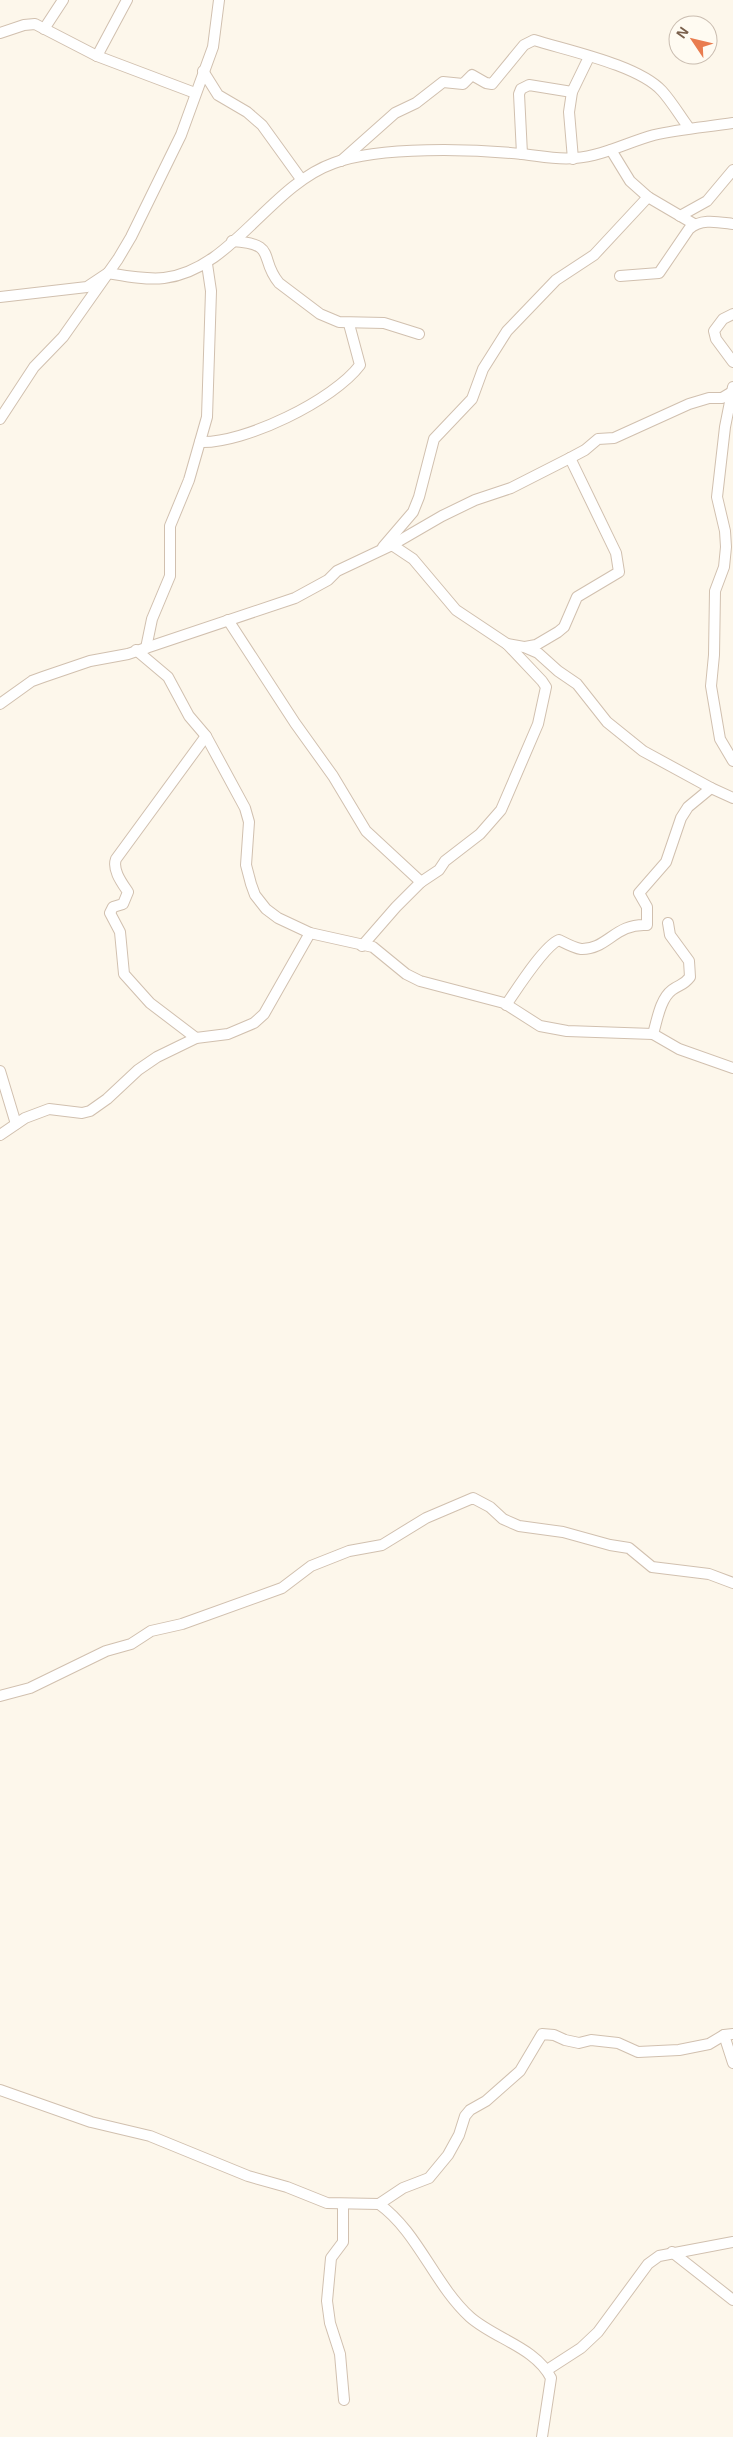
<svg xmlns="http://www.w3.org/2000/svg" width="733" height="2437" font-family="Arial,sans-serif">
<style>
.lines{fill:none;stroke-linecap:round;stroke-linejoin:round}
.minor-casing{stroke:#d1c0af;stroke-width:12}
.minor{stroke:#fff;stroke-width:10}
</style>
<rect width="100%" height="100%" fill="#fdf7eb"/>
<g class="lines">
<defs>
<g id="minor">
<polyline points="44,29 63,0"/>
<polyline points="0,33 24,25 35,24 97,56 195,93"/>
<polyline points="97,56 127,0"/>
<polyline points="203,71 218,95 247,112 262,125 301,179"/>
<polyline points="611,150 630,181 648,197 694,224"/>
<polyline points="522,154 519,94 521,89 529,85 572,92"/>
<polyline points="573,159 569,112 572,92 589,57"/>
<path d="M341 161 395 113 416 103 443 82 463 84 472 75 486 83 492 84 524 45 534 40C569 51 638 65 662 91 672 102 680 116 689 128"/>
<polyline points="680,216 707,201 733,170"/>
<path d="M232 241C279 244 258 258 279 283L320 314 339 322 384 323 419 334"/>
<path d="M620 276 659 273 689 229C701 218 718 222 733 224"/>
<path d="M0 297 87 287 108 273C126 276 146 280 164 278 232 270 269 186 334 163 380 146 473 149 522 154 540 156 557 160 575 158 603 156 628 142 654 135 680 129 707 127 733 123"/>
<polyline points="733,314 723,319 714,331 716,339 733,362"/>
<polyline points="733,387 725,427 717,497 725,531 726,547 724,567 715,591 714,655 711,686 720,739 733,761"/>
<polyline points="0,419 34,367 63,337 118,259 131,237 181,135 213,47 219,0"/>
<path d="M200 442C244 444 334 400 360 365L349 324"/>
<polyline points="392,545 442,516 475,500 511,488 570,458 585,450 598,439 614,438 689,404 709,398 722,398 732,392"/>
<polyline points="383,547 413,512 419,497 434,439 472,399 483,369 507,331 556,280 594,255 648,197"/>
<polyline points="228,620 295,723 333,776 366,831 421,882"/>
<polyline points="525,647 536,645 558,632 564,627 577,597 619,572 616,553 570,458"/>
<polyline points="146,648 152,619 170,576 170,526 189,480 207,417 211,291 207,264"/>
<polyline points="136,650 168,677 189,716 206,736 245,808 249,822 246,865 251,884 255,895 266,909 278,918 310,933 373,947 406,974 420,981 504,1003 540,1026 567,1031 653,1034 679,1049 733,1068"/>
<polyline points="0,704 32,681 43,677 90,661 128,654 295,598 328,580 337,571 392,545 413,559 456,610 507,644 524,647 538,653 558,671 577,684 607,722 643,751 711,788 733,798"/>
<polyline points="362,946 396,907 421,882 439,870 445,861 480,834 501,810 538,724 546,687 542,681 507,644"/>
<path d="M506 1005C517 989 544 946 559 940 565 943 574 948 581 949 607 950 615 923 647 925V907L639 893 666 862 681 818 688 807 711 788"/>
<path d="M653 1034C657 1021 660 999 672 990 680 984 683 986 690 977L689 961 670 935 668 923"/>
<path d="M196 1038 150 1003 124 974 120 932 110 913 113 907 123 904 128 892C122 883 112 870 116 859L206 736"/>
<polyline points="0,1071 16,1124"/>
<polyline points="0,1135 25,1118 49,1109 82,1113 90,1111 107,1099 138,1070 157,1057 196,1038 228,1034 254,1023 264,1014 310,933"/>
<polyline points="0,1696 30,1688 106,1651 131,1644 151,1631 182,1624 282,1588 311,1566 349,1551 382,1545 426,1518 473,1498 490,1507 503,1519 519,1526 563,1532 610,1545 629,1548 652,1567 709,1574 733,1583"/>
<polyline points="724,2035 733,2063"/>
<path d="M0 2090 91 2122 150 2136 248 2176 287 2187 327 2203 379 2204C418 2232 434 2284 470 2317 495 2339 535 2347 551 2378L542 2437"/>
<polyline points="379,2204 403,2188 429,2178 448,2155 459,2135 465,2116 470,2110 486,2101 520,2071 542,2034 554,2035 565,2040 579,2043 591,2040 618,2043 638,2052 679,2050 709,2044 724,2035 733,2034"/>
<polyline points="343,2205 343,2242 331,2258 327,2301 330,2323 340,2354 344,2400"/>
<polyline points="672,2252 733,2300"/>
<polyline points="547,2370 581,2348 598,2332 648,2264 659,2256 733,2242"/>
</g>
</defs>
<use href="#minor" class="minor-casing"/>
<use href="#minor" class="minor"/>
</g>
<g transform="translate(693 40) rotate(305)"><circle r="24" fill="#fffbf2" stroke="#cabdb0"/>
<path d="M0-4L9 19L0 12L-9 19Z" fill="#e97c4e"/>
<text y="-8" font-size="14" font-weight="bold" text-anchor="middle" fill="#7a604c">N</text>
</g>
</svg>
